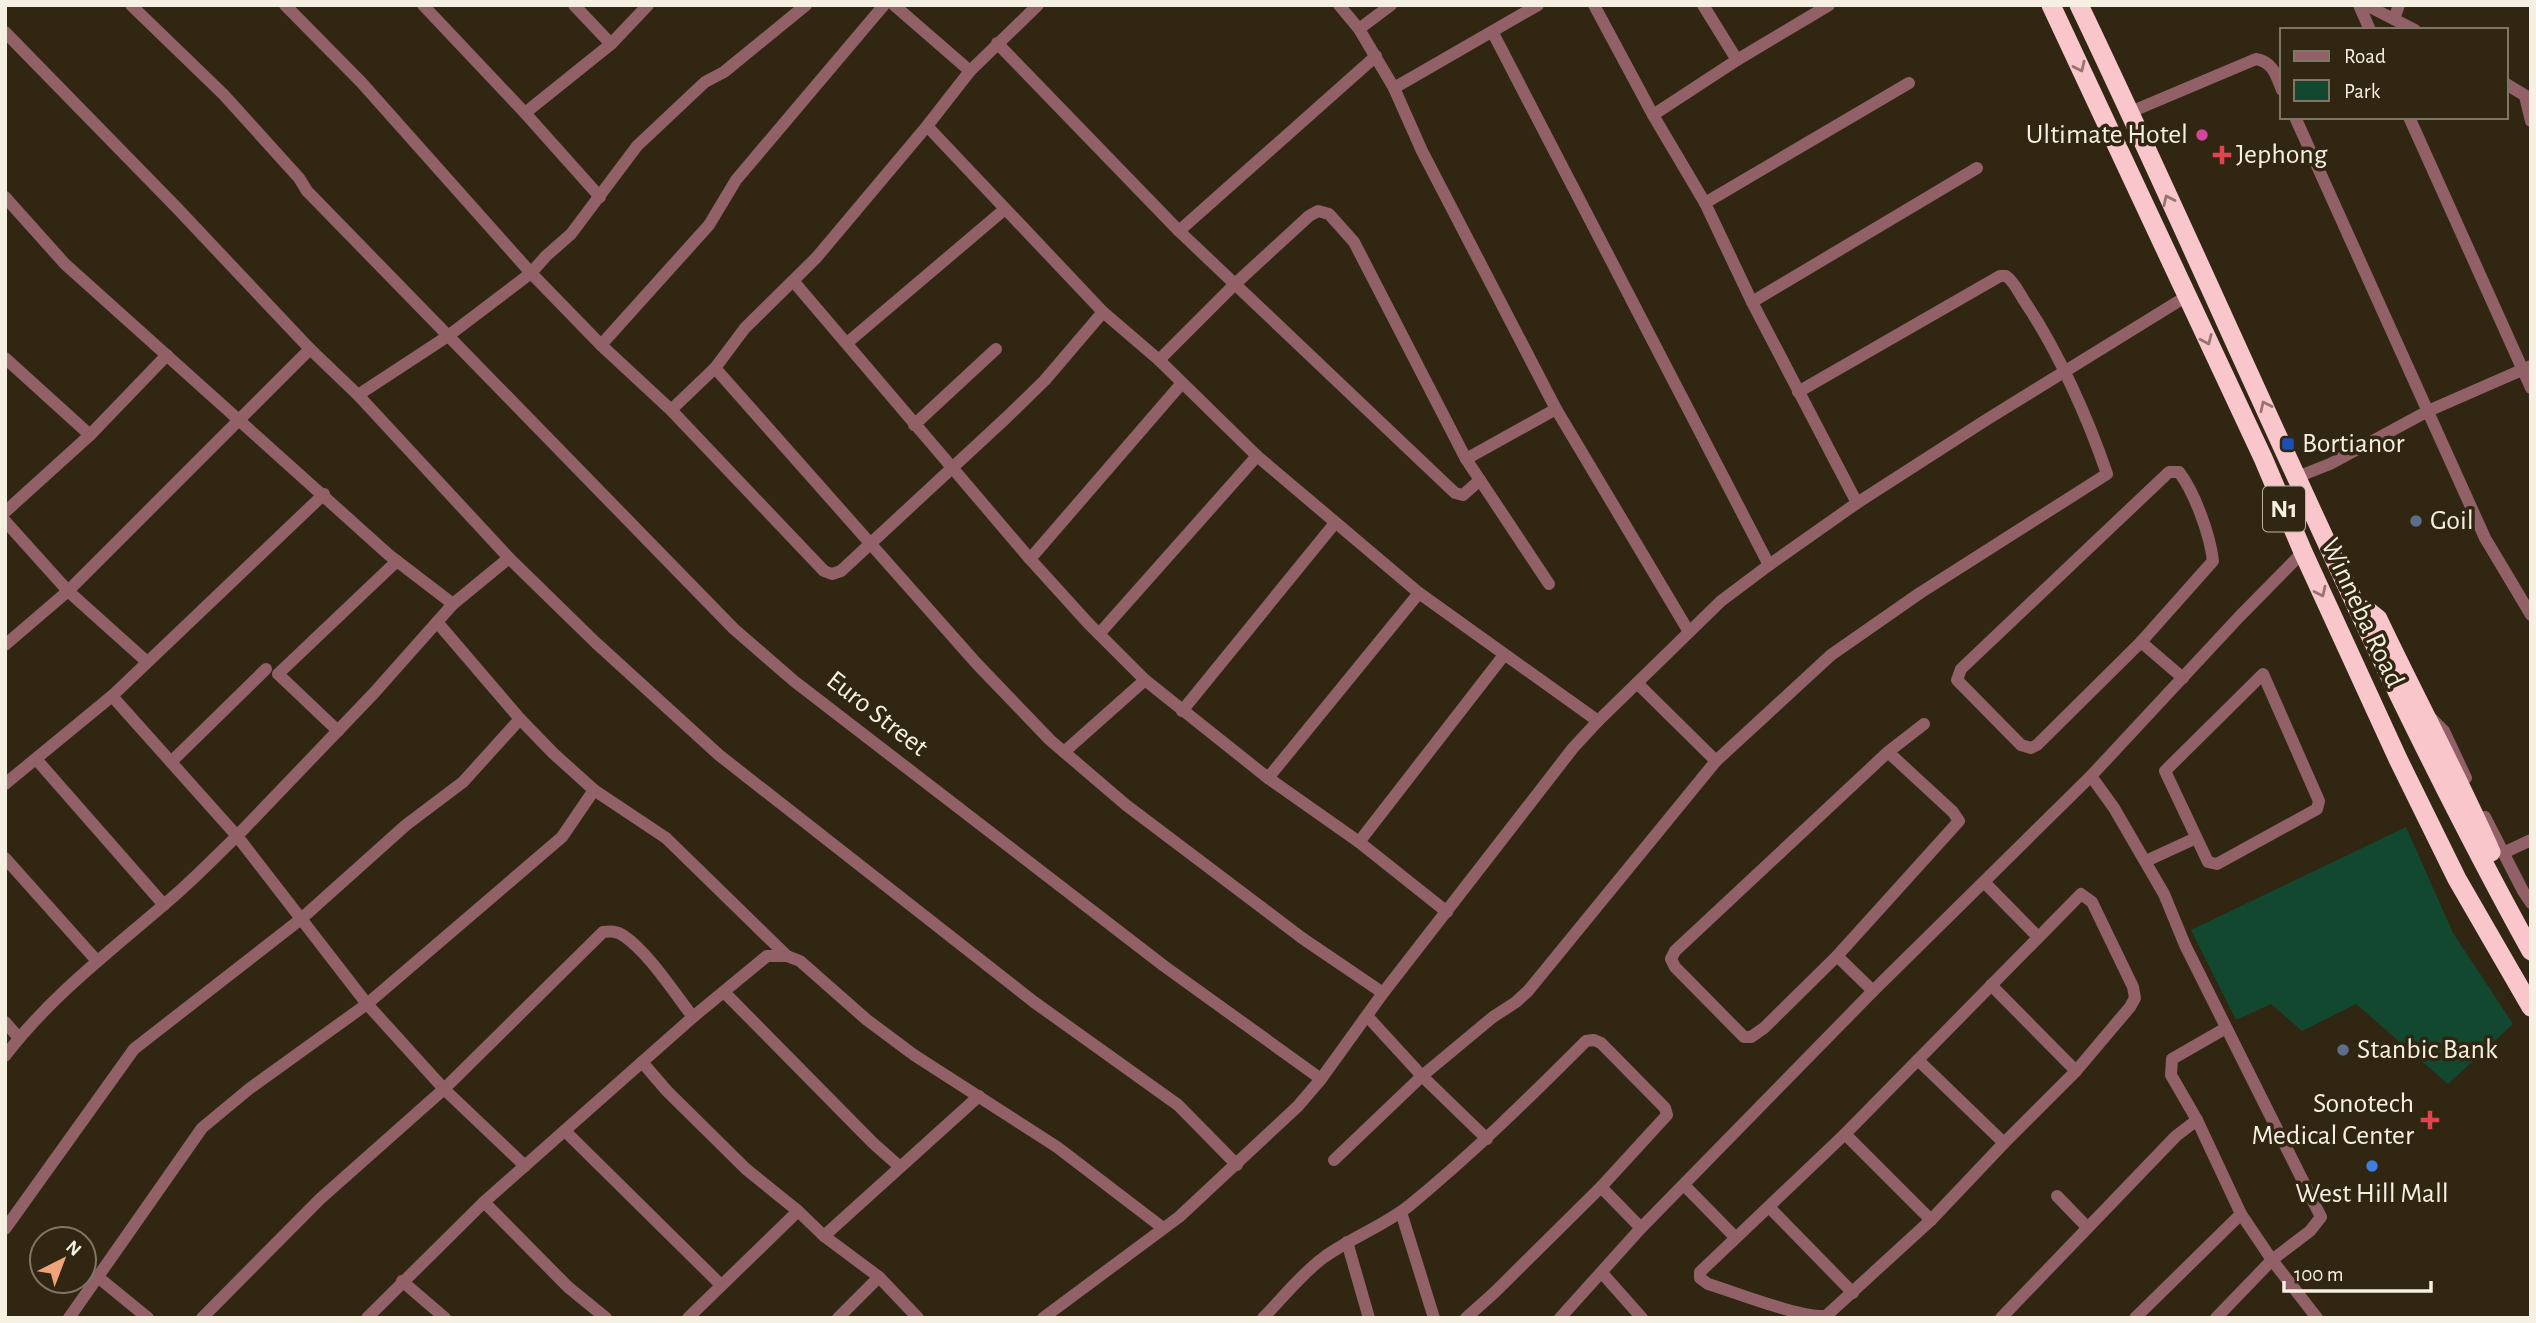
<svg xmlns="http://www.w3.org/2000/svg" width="2536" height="1323" font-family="'Alegreya Sans',sans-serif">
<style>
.green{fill:#134830}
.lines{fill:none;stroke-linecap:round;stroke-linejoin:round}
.minor{stroke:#926067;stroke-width:12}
.highway{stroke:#f9c6cc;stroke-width:19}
.oneway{stroke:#94766f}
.hotel-dot{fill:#d1479c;stroke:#302612;stroke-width:2.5}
.health-dot{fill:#e0444e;stroke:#302612;stroke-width:2.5}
.transit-dot{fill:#1a4fb4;stroke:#302612;stroke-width:2.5}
.service-dot{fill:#5c6f8a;stroke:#302612;stroke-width:2.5}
.shop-dot{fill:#3f7fe0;stroke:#302612;stroke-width:2.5}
.labels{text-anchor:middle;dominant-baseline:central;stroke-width:7;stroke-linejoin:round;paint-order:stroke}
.shield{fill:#302612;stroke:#bbb3a4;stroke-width:2}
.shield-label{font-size:26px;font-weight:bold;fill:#f6f0e3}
.poi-label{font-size:28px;fill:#f6f0e3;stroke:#302612;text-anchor:start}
.street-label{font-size:28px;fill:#f6f0e3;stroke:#302612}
</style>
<rect width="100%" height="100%" fill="#302612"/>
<polygon class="green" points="2406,827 2453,933 2513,1024 2448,1084 2356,1004 2302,1031 2271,1004 2236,1020 2191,930"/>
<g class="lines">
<g class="minor">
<polyline points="131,5 224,95 299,178 307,191 734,629 794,681 1164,966 1321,1079"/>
<polyline points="285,5 361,82 531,273 601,345 671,410 824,571 832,574 841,571 870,544 1006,418 1045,380 1103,312"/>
<polyline points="423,5 525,113"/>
<polyline points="574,5 611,44"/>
<polyline points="894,5 970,71"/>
<polyline points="1339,5 1359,29 1394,88 1422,151 1556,409 1689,632"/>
<polyline points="1594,5 1653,115 1705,203 1752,302 1857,503"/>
<polyline points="1703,5 1737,60"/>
<polyline points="2359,5 2370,30"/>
<polyline points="2366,5 2415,30"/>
<polyline points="2394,19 2399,5"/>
<polyline points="1359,29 1391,5"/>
<polyline points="5,32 176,207 310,349 358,395 509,558 595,642 719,755 1034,1002 1178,1105 1237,1165"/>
<polyline points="1493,33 1769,565"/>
<polyline points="997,43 1179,231 1455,493 1463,495 1480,480"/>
<polyline points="2506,84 2531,99"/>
<polyline points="1394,88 1538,5"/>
<polyline points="2525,96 2531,121"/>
<path d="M2128 113 2256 59C2273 62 2276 75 2282 90"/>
<polyline points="1653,115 1737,60 1829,5"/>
<polyline points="2295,117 2485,538 2531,615"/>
<polyline points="2409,117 2531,388"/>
<polyline points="927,126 1103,312 1159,360 1257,456 1419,593 1598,721"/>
<polyline points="5,197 65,264 389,555 453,604"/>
<polyline points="600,197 525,113 611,44 648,5"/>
<polyline points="1705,203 1909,83"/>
<polyline points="1179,231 1376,56"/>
<polyline points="794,282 1030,559 1088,623 1145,680 1268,778 1359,842 1447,912"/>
<polyline points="1752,302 1977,168"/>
<polyline points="847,343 1005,209"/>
<polyline points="601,345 709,225 736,180 884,5"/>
<polyline points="5,358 90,435"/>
<polyline points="1159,360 1235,284 1309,216 1318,211 1329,214 1354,242 1466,459 1549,584"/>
<polyline points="715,368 977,664 1050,740 1126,805 1302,938 1383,993"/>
<polyline points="358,395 448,336 531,273 546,256 571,234 637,146 705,82 724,72 806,5"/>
<polyline points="671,410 715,368 745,328 816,258 927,126 970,71 1038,5"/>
<polyline points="914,425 996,349"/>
<polyline points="1466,459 1556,409"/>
<path d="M2169 472H2179C2195 493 2210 535 2213 561L2141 642 2037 745 2031 748 2021 745 1957 680 1961 669Z"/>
<polyline points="2297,477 2330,464 2428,411 2531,366"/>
<polyline points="324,494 112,696 237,836 374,693 453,604 509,558"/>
<polyline points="5,512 90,435 167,355"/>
<polyline points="5,521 68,591 146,661"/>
<polyline points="1030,559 1182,383"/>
<polyline points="437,622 520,719 553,753 594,790 666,838 787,956"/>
<polyline points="1099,634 1257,456"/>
<polyline points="2141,642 2183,678"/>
<polyline points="5,645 68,591 310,349"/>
<polygon points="2263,674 2319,801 2317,809 2217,864 2208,862 2165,771"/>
<polyline points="1637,683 1716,761"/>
<polyline points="1182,711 1335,523"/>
<polyline points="2432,719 2444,731 2466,778"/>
<polyline points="338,731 278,674 397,561"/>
<polyline points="1064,752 1145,680"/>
<polyline points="1888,752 1953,812 1959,821 1837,956 1764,1028 1751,1037 1744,1037 1675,967 1671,959 1675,951 1888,752 1924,724"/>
<polyline points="36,759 164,905"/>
<polyline points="171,762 266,669"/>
<polyline points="2091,776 2114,808 2164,894 2185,945 2321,1217 2310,1231 2272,1260 2216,1318"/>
<polyline points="1268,778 1419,593"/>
<polyline points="5,784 112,696"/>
<polyline points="2485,817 2523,891 2531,903"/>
<polyline points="1359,842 1504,655"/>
<polyline points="2503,853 2531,840"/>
<polyline points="5,858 97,961"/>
<polyline points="2146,861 2196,838"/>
<polyline points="1984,882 2038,937"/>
<path d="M2081 894 2092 902 2133 987 2135 998 2130 1007 2076 1071 2004 1143 1931 1220 1826 1316C1800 1318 1735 1292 1708 1284L1700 1278V1272L1845 1134Z"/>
<polyline points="1837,956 1873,991"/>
<polyline points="1991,985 2076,1071"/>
<polyline points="724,992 873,1143 900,1167"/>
<polyline points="1367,1016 1422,1076 1487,1139"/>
<polyline points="5,1022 19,1038"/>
<polyline points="2226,1028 2172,1059 2171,1075 2197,1120 2241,1214 2272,1260 2317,1318"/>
<path d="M5 1056C52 994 116 947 174 896 196 877 216 856 237 836L367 1004 444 1089 525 1166"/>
<polyline points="1918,1060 2004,1143"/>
<polyline points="642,1062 667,1091 746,1169 798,1211 824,1236 879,1277 918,1318"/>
<polyline points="566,1132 721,1285"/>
<polyline points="1845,1134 1931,1220"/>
<path d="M1334 1160 1422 1076 1493 1017 1516 1002 1528 991 1716 761 1831 655 1920 593 2107 474C2088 418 2058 351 2025 302 2019 293 2014 281 2006 276H2000L1798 392"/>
<polyline points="1684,1185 1735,1237"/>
<polyline points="1601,1187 1641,1228"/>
<polyline points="2057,1196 2087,1227"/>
<polyline points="484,1202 568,1287 606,1318"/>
<polyline points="1769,1207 1853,1293"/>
<polyline points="1401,1212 1434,1318"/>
<polyline points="5,1229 134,1049 301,919 406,825 463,782 520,719"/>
<polyline points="824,1236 979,1096"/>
<polyline points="1347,1242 1369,1318"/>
<polyline points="1602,1273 1642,1318"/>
<polyline points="99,1278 148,1318"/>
<polyline points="402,1281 445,1318"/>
<polyline points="69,1318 202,1128 249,1089 367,1004 562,837 594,790"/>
<path d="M202 1318 320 1199 444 1089 603 932C611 931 617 931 624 936 648 952 675 994 693 1017"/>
<polyline points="367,1318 484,1202 693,1017 767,956 787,956 800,961 867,1020 914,1055 1057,1147 1163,1228"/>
<polyline points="688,1318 798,1211"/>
<polyline points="838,1318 879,1277"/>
<polyline points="1043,1318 1179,1217 1298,1106 1321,1079 1383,993 1573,748 1598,721 1721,601 1769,565 1857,503 1986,420 2187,296"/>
<path d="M1263 1318C1283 1298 1300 1275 1323 1258 1350 1238 1384 1226 1410 1205 1472 1154 1529 1098 1586 1041L1594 1040 1601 1043 1665 1108 1667 1115 1601 1187 1495 1292 1466 1318"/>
<polyline points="1560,1318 1641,1228 1873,991 2091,776 2239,617 2303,552"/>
<polyline points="2001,1318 2176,1136 2197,1120"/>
<polyline points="2135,1318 2241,1214"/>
</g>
<g class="highway">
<polyline points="2051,5 2263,458 2303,552 2398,759 2457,879 2531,1007"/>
<path d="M2079 5C2230 320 2362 645 2531 951"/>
<path d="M2357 608 2368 611 2378 619C2415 697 2456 773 2491 852"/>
</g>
</g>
<defs><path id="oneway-chevron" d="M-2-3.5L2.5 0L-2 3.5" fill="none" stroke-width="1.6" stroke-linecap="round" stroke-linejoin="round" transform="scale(1.75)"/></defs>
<g class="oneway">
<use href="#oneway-chevron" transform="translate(2080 67) rotate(65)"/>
<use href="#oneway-chevron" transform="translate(2168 200) rotate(-115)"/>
<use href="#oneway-chevron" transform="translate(2207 340) rotate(66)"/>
<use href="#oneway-chevron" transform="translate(2265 406) rotate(-115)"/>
<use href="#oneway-chevron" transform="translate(2321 592) rotate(65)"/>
</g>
<circle class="hotel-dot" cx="2202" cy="135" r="7"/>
<g class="health-dot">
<path d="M2218.5 144.5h7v7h7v7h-7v7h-7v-7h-7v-7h7z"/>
<path d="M2426.5 1109.5h7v7h7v7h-7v7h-7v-7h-7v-7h7z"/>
</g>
<rect class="transit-dot" x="2281" y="437" width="14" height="14" rx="3.5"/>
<g class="service-dot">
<circle cx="2416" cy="521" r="7"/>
<circle cx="2343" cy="1050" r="7"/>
</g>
<circle class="shop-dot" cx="2372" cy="1166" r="7"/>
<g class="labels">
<rect class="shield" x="2263" y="486.5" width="42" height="45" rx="5"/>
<g class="shield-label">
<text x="2284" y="509">N1</text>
</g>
<g class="poi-label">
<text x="2188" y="135" text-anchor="end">Ultimate Hotel</text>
<text x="2236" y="155">Jephong</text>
<text x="2302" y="444">Bortianor</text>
<text x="2430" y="521">Goil</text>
<text x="2357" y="1050">Stanbic Bank</text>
<text x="2414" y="1104" text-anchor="end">Sonotech<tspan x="2414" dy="32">Medical Center</tspan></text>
<text x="2372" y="1194" text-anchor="middle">West Hill Mall</text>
</g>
<g class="street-label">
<text transform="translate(2362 613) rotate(65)">Winneba Road</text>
<text transform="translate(877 714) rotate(38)">Euro Street</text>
</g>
</g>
<rect width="2536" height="1323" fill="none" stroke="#f6f0e3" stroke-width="14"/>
<rect x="2280" y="28" width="228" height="91" fill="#302612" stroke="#7f7766" stroke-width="2"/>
<rect x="2294" y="51" width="35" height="10" fill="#926067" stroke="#7f7766" stroke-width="2"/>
<text x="2344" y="63" font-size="21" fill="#f6f0e3">Road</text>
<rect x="2294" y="80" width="35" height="21" fill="#134830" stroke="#7f7766" stroke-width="2"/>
<text x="2344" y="98" font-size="21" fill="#f6f0e3">Park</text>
<g transform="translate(63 1260) rotate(42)"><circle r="33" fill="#302612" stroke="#7f7766" stroke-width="2"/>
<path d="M0-5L12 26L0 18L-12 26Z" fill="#f0a279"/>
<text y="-10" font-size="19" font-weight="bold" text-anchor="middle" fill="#f6f0e3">N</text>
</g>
<path d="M2284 1281v10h147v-10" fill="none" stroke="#f6f0e3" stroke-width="3.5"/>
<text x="2294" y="1281" font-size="21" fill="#f6f0e3" stroke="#302612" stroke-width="5" paint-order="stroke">100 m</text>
</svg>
